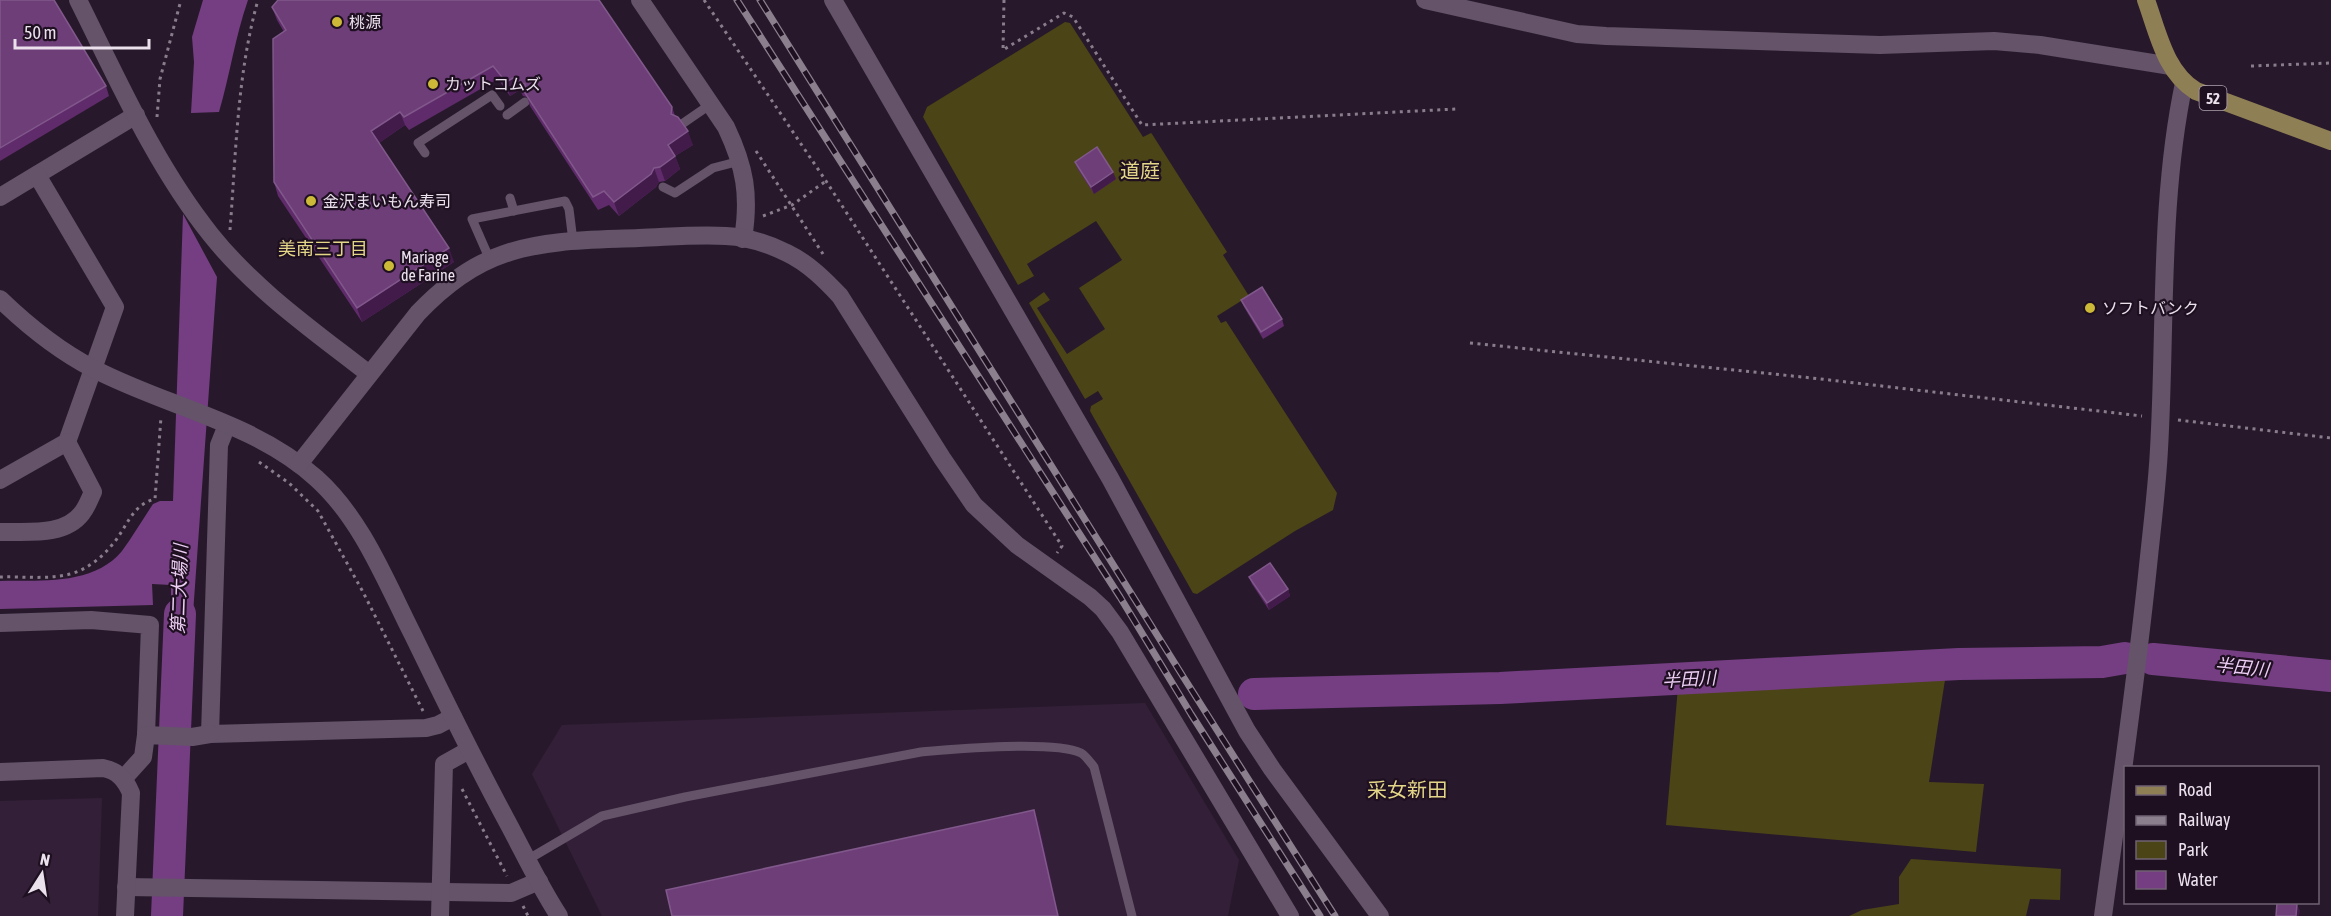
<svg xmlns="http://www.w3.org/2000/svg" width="2331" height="916" font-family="'Asap Condensed','Noto Sans JP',sans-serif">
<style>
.built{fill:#332038}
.green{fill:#4b4416}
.water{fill:#753e83}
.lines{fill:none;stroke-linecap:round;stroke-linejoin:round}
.river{stroke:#753e83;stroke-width:32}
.path{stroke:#897d8c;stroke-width:3;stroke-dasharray:3 4.5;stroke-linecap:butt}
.lane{stroke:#645369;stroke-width:9}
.street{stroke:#645369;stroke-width:18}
.secondary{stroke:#645369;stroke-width:18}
.primary{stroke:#8f7f54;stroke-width:18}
.rail-casing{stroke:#8b7f8e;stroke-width:7}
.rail{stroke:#1e0f21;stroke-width:4.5;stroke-dasharray:14;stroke-linecap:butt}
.wall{fill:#5f2b6b}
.shaded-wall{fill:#421b4b}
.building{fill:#6e3e79;stroke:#81588b;stroke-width:1.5}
.poi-dot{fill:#cdb938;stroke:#1e0f21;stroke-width:2}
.labels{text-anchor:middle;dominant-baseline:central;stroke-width:4.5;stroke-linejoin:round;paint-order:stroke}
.shield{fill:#1e0f21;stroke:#aea2b0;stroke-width:1.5}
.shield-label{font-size:15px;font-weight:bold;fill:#ebe1ed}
.poi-label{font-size:16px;fill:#ebe1ed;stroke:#1e0f21;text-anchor:start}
.neighbourhood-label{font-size:18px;fill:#e3d687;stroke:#1e0f21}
.water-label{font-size:18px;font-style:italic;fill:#eccef4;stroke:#1e0f21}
.quarter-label{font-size:20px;fill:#e3d687;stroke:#1e0f21}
</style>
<rect width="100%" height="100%" fill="#27192b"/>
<g class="built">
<polygon points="1145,703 1239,860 1228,916 602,916 532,774 562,725"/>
<polygon points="102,798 98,916 0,916 0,801"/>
</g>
<g class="green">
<polygon points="1065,22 1070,23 1143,137 1151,133 1152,134 1227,252 1223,255 1249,296 1217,316 1221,323 1226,321 1337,493 1333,510 1295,531 1197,594 1193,593 1090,411 1091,406 1103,399 1098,391 1085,399 1029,303 1044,292 1050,300 1037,308 1067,354 1105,329 1079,288 1122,260 1096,221 1027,264 1034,276 1018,285 923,117 927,107"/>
<polygon points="1945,680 1929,782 1984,784 1976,852 1666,825 1678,687"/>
<polygon points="1911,859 2061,869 2060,900 2030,899 2026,916 1849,916 1862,910 1899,904 1899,877"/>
</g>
<g class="water">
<path d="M203 0H248C235 37 230 75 219 112L191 113 194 62 192 37Z"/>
<path d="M183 214 217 277 190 656H171V585L152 584 153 605 0 609V581C40 580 93 586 122 551 133 536 143 519 153 504L160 501H173Z"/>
</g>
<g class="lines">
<g class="river">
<polyline points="2153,659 2331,676"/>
<polyline points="1254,694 1500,688 1959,664 2102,662 2125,658"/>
<polyline points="167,916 180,614"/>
</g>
<g class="path">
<polyline points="704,0 826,181 1062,546 1057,553"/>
<polyline points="1004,0 1003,50 1064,13 1073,17 1142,125 1456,109"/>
<polyline points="2251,66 2331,63"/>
<polyline points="157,117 160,79 181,0"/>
<polyline points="756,151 823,254"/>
<polyline points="763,216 792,205 826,181"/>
<path d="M230 230C236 154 237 74 258 0"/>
<polyline points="1470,343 1812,378 2142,416"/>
<polyline points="2178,420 2331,438"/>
<polyline points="259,462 289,483 318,511 363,592 423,711"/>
<path d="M0 577C24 576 56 581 79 571 92 565 103 556 112 545 127 528 131 505 155 499L161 417"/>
<polyline points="462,789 507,876"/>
<polyline points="523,906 528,916"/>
</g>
<g class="lane">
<polyline points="507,115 525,102"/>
<polyline points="682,124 711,104"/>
<polyline points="425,153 418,143 492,95 500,106"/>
<polyline points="663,187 675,193 713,168 740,161"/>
<polyline points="510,198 514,211"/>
<polyline points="490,260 472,219 565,201 569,209 573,241"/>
<path d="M527 860 602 816 685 797 921 752C955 749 1053 740 1081 753 1086 756 1090 762 1094 767L1132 916"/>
</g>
<g class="street">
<polyline points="1425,0 1577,34 1606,36 1880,45 1994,41 2040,45 2171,66"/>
<polyline points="0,197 136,115"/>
<polyline points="227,425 219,445 210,734 426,728 438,725 453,717"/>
<polyline points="0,480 67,442 115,307 37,175"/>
<path d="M0 532C26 531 64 537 82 513 87 507 90 498 93 492L67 442"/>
<polyline points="0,623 91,620 150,625 146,735"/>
<polyline points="124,778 143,757 146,735 192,737 210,734"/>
<polyline points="126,887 511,893 539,881"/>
<polyline points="440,916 444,764 469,750"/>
<path d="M2103 916C2119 799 2136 683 2148 566 2152 527 2157 488 2159 449 2166 329 2159 201 2184 83"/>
</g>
<g class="secondary">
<path d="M78 0C118 80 155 165 211 235 255 290 314 331 369 374"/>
<path d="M640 0 726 127C745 167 750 195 743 239"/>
<polyline points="833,0 1110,478 1247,731 1272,769 1380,916"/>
<path d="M0 299C28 326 59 351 94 369 167 407 254 422 316 478 362 519 386 582 413 635 444 699 475 762 509 825 525 855 540 887 559 916"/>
<path d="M299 464 418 313C442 288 471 265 504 254 547 239 595 240 639 238 668 237 698 234 726 236 746 237 769 244 787 253 808 263 825 280 840 296L942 458 974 505 1017 545 1090 597 1103 609 1120 632 1290 916"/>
<path d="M0 772 103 768C118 771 125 779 131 793L125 916"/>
</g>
<path class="primary" d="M2146 0C2158 33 2165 72 2196 91L2331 141"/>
<defs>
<g id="rail">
<polyline points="737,0 1120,597 1191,714 1320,916"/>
<polyline points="760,0 1184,678 1335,916"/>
</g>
</defs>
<use href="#rail" class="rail-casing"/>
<use href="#rail" class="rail"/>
</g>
<g class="wall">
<polygon points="0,0 106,86 109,96 0,161"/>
<polygon points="272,7 672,107 675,116 693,145 675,156 680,169 665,181 659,182 656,187 619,216 609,205 598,210 530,106 527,97 523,96 520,90 510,96 498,79 409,130 405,125 379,143 454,262 362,322 278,196 274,182 284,32 277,20"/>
<polygon points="1075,162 1116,179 1094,194 1077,168"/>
<polygon points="1241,300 1282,319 1284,326 1263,339 1244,307"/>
<polygon points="1249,577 1288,589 1290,596 1269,610 1252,584"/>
</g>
<g class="shaded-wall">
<polygon points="515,77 520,90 510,96 506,82"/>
<polygon points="400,112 405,125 376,145 371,131"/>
<polygon points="688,131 693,145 675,156 680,169 665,181 660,167 668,145"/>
<polygon points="654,168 659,182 656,187 619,216 614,202"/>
<polygon points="1113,172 1116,179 1094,194 1091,187"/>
<polygon points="449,248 454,262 362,322 357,308"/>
<polygon points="1288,589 1290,596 1269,610 1267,603"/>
<polygon points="1034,810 1039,823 1059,916 1058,916"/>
<polygon points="2297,904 2300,911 2299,916 2296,916"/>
</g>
<g class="building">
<polygon points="0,0 54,0 106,86 0,148"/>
<polygon points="278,0 599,0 672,107 671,114 678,117 688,131 668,145 675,156 660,167 654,168 651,174 614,202 604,191 593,197 525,93 525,84 518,82 515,77 506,82 493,66 404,117 400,112 371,131 449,248 357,308 274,182 273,39 286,30 272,7"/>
<polygon points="1097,147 1113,172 1091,187 1075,162"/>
<polygon points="1262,287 1282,319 1261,332 1241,300"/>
<polygon points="1270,563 1288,589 1267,603 1249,577"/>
<polygon points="1034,810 1058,916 672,916 666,890"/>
<polygon points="2277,903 2294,903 2293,904 2297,904 2296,916 2276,916"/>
</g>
<g class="poi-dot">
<circle cx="337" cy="22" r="6"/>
<circle cx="433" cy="84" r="6"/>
<circle cx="311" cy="201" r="6"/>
<circle cx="389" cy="266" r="6"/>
<circle cx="2090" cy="308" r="6"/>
</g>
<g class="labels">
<rect class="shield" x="2199.5" y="86" width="27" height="24" rx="4.5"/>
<g class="shield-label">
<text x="2213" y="98">52</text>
</g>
<g class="poi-label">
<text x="349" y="22">桃源</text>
<text x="445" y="84">カットコムズ</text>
<text x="323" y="201">金沢まいもん寿司</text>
<text x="401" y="257">Mariage<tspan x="401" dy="18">de Farine</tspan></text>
<text x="2102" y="308">ソフトバンク</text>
</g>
<g class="neighbourhood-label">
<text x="323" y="248">美南三丁目</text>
</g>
<g class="water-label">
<text transform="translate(179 589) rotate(-88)">第二大場川</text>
<text transform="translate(2242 667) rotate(6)">半田川</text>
<text transform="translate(1689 679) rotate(-3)">半田川</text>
</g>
<g class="quarter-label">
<text x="1140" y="170">道庭</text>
<text x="1407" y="789">采女新田</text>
</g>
</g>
<rect x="2124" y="766" width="195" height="138" fill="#1e0f21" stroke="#706373" stroke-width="1.5"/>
<rect x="2136" y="786" width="30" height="9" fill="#8f7f54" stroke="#706373" stroke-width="1.5"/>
<text x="2178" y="796" font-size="18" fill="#ebe1ed">Road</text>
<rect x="2136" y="816" width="30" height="9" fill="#8b7f8e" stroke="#706373" stroke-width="1.5"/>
<text x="2178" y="826" font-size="18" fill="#ebe1ed">Railway</text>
<rect x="2136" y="841" width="30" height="18" fill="#4b4416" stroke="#706373" stroke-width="1.5"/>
<text x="2178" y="856" font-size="18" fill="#ebe1ed">Park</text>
<rect x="2136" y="871" width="30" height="18" fill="#753e83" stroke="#706373" stroke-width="1.5"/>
<text x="2178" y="886" font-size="18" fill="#ebe1ed">Water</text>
<g transform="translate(42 874) rotate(12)" stroke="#1e0f21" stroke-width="4.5" paint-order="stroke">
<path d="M0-4.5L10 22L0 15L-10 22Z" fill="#ebe1ed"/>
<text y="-9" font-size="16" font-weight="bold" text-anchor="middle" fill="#ebe1ed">N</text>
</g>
<path d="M15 39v9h134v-9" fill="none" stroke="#ebe1ed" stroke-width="3"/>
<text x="24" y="39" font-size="18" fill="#ebe1ed" stroke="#1e0f21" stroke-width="4.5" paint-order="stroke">50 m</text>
</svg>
